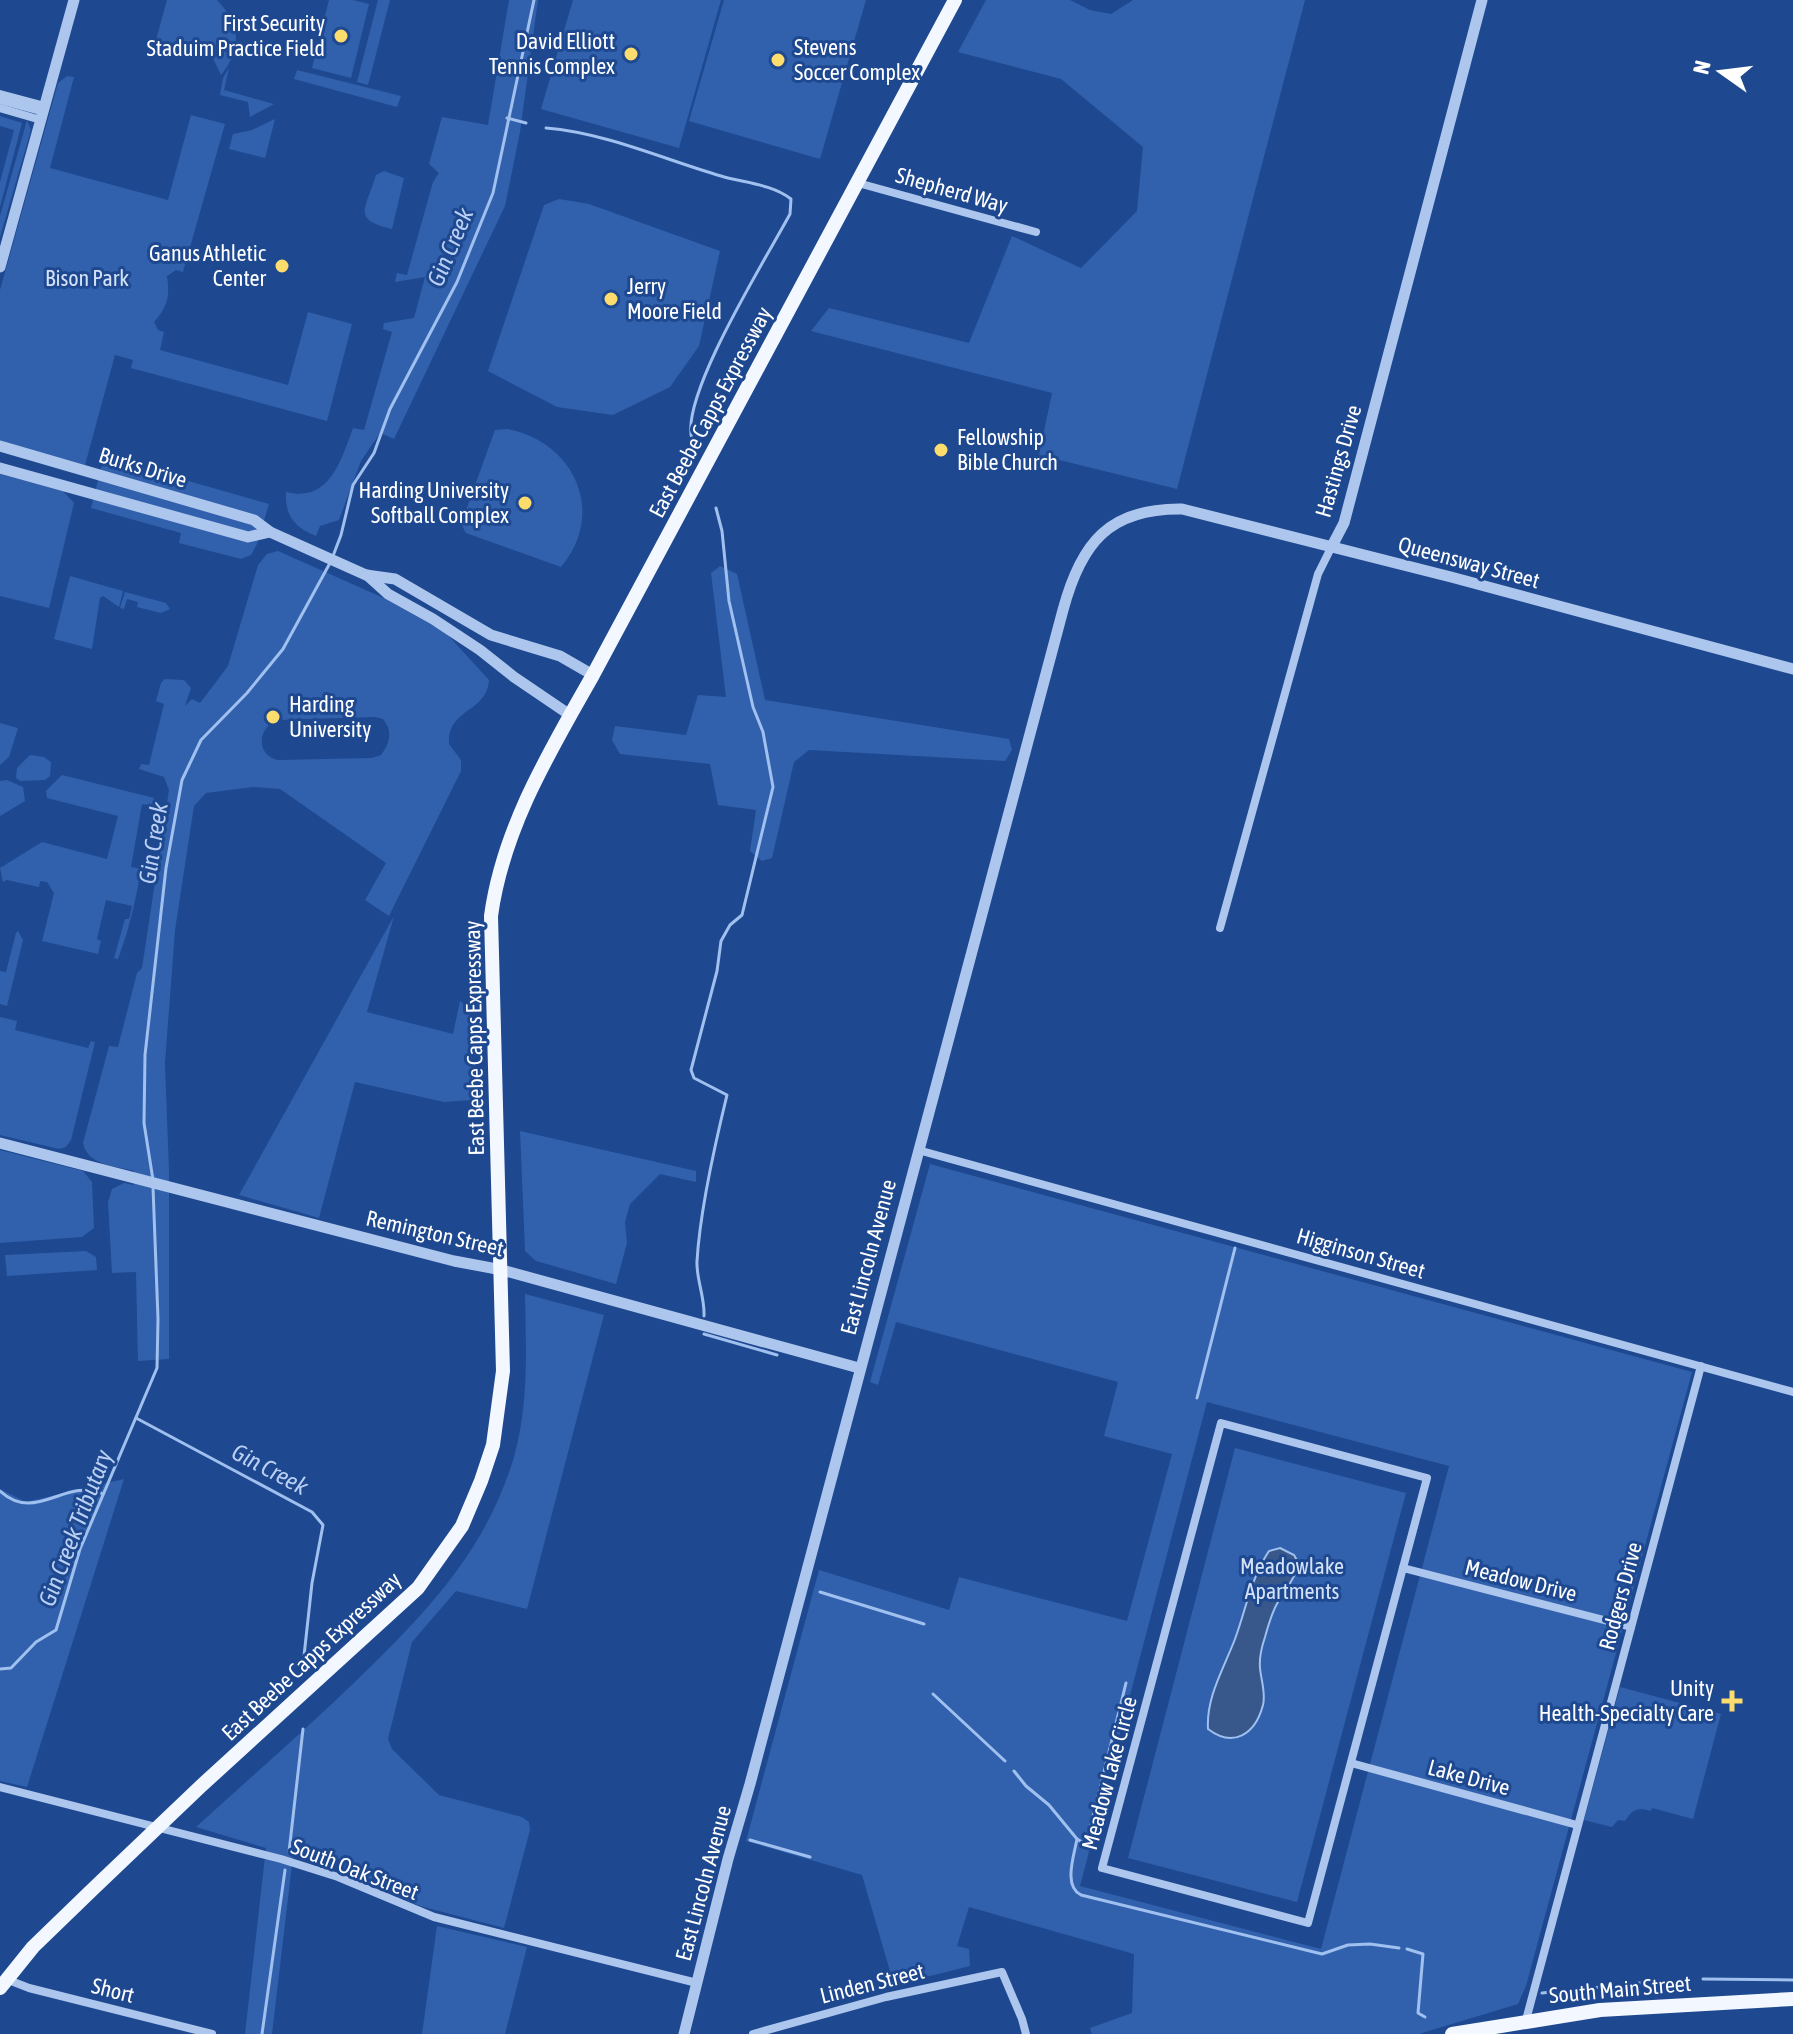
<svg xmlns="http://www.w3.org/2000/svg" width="1793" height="2034" font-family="'Asap Condensed',sans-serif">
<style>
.green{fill:#3161ad;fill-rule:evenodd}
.water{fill:#38578b;stroke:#a0c0ef;stroke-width:2}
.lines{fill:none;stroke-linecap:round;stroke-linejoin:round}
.stream{stroke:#a0c0ef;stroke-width:3}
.minor{stroke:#adc6ed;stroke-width:8}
.tertiary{stroke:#adc6ed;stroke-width:11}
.primary{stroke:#f3f7ff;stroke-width:14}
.poi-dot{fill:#fcdc6c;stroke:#1e488f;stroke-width:3}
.labels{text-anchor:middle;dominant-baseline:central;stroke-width:6;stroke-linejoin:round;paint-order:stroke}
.poi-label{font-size:22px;fill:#fff;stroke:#1e488f;text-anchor:end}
.street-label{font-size:22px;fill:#fff;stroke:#1e488f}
.park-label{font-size:22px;fill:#d3e2f9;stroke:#1e488f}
.water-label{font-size:24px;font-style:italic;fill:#b9d0f4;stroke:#1e488f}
</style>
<rect width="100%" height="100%" fill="#1e488f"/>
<g class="green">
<path d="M167 0H217C240 24 243 48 221 75L212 56 156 40Z"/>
<polygon points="329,0 353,0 369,4 351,78 312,68"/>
<polygon points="378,0 390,0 368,85 357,82"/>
<path d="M509 0H538L520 132 505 206 394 439 380 433 361 461 339 520 320 526 316 536C294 527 285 516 286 492 329 503 341 461 353 428L364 430 392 332 383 329 384 323 414 318 425 277 395 282 397 273 407 275 433 182 439 173 429 164 442 117 488 125Z"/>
<polygon points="573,0 721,0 679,148 541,109"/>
<polygon points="724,0 866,0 820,159 689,121"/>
<polygon points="986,0 1070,0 1090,10 1111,14 1133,0 1305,0 1177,489 1039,455 1052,393 811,331 829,308 969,343 1012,236 1081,268 1137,211 1143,147 1061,79 958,52"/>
<polygon points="229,68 224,90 274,104 250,117 248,102 220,95 223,78"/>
<polygon points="297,70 401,96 397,107 294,79"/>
<path d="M67 76 74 77 50 168 168 200 191 115 225 124 183 272 176 270 167 276C170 295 168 307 154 322L158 330 164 332 160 350 288 385 308 312 352 324 327 421 131 368 133 360 115 355 85 465 0 442V290L58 83Z"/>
<polygon points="0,116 22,123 0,207 0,182 14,130 0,126"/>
<polygon points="275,119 265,158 229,149 233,134 252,130"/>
<polygon points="27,120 31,130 0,237 0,216"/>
<path d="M384 171 404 178 392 229C351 219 366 209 376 175Z"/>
<polygon points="559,199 589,204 720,251 699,346 670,387 613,415 557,407 488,371 544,205"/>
<path d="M507 429C574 441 607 513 561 567L466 533 461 524 495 430Z"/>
<polygon points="104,457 269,504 257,544 251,555 241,559 179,543 181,533 91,508"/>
<polygon points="0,474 63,491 74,503 49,608 0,596"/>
<path d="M278 551 386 599 446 633 489 680C487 713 447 708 449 744L461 760V771L389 916 365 900 386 863 280 789 253 787 206 793 194 806 175 930 165 1063 169 1171V1359L138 1361 136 1272 112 1273 108 1202 112 1189 124 1183 134 1185V1171C115 1166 87 1165 83 1143L109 1046 118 1047 137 973 142 968 169 790 164 777 139 769 141 764 149 765 164 704 156 701 161 683 165 679 184 680 191 688 185 706 192 699 200 703 228 666 258 565 267 554ZM375 717 383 719C393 731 390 743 381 755L372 758 278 760C256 755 257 728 277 720Z"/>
<polygon points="720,566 737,574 765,700 1009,739 1012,750 1005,761 809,750 794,762 772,858 762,861 750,851 756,810 718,805 710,764 620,754 612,740 615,726 686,735 698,695 726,697 711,573"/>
<polygon points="70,576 123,591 119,607 103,596 100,598 92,649 54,639"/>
<polygon points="125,592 166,603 170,609 161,613 137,607 138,602 127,599 124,609 120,608"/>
<polygon points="0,723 18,728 9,757 0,765"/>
<polygon points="30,755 44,757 51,762 50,776 45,780 20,781 16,778 17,768"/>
<path d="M62 775 154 798 153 806 142 804 131 867 141 869C136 900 129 930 118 959L114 958 125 919H129L132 906 106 900 97 939 101 941 98 954 42 941 54 893 47 882 40 881 39 887 7 880 3 882 0 868 42 842 107 859 118 816 47 798 46 791Z"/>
<polygon points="7,780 23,787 25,801 0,816 0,781"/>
<polygon points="394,916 367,1012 453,1034 460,1001 471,1008 473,1100 444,1102 355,1082 319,1218 239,1195"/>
<polygon points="18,931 23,940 7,1006 0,1004 0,971 6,972 16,933"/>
<polygon points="0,1017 17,1021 15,1030 88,1048 91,1041 95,1042 71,1140 66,1147 59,1149 0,1135"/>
<polygon points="520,1131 696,1171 696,1182 660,1174 630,1204 625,1222 627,1243 616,1284 536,1261 525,1251"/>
<polygon points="0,1150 83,1171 92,1182 94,1228 82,1237 0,1243"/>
<path d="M930 1164 1692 1372 1526 1986 1518 2004 1419 2034H1092L1090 2028 1132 2013 1134 1954 969 1907 957 1946 969 1949 970 1966 894 1985 862 1875 746 1841 819 1570 949 1610 959 1577 1127 1621 1172 1454 1104 1436 1118 1382 896 1322 878 1385 870 1382ZM1207 1402 1449 1466 1321 1949 1080 1886Z"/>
<polygon points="86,1251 96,1257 97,1270 7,1276 5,1255"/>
<path d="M525 1294 604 1315 527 1609 456 1591 412 1642 388 1739 392 1749 439 1795 522 1817 529 1822 530 1830 504 1928 420 1906 334 1867 293 1856 272 2034H245L266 1848 196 1827C250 1778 305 1730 358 1679 426 1613 486 1551 514 1457 529 1404 526 1349 525 1294Z"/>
<polygon points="1235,1448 1406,1493 1297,1902 1128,1858"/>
<polygon points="124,1479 27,1787 0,1781 0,1489 26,1502"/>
<path d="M1620 1687 1721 1714 1693 1819 1652 1808 1651 1811C1638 1807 1632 1809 1625 1821L1618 1820 1612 1827 1584 1820Z"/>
<polygon points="437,1926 527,1947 505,2034 422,2034"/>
</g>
<path class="water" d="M1280 1548 1294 1555 1299 1564C1295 1579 1286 1588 1278 1602 1272 1612 1268 1626 1265 1637 1262 1646 1259 1658 1260 1668 1261 1680 1266 1693 1263 1705 1255 1735 1233 1748 1208 1729 1206 1697 1224 1668 1235 1639 1246 1609 1251 1578 1269 1551Z"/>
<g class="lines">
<g class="stream">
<polyline points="507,118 526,123"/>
<path d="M546 128C606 133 663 159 721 176 744 183 772 184 791 199L790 214C767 257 679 397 692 439"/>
<polyline points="333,556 341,535 353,485 374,453 390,409 457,282 493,193 534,0"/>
<polyline points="153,1180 144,1123 145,1055 166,868 182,780 201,740 247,693 283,649 330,563"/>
<path d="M704 1316C705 1297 696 1279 697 1261 700 1210 715 1144 727 1095L694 1078 691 1070 717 971 721 941 730 925 742 915 773 787 763 732 753 707 729 601 722 531 716 508"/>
<polyline points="704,1334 777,1355"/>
<polyline points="1197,1398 1235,1248"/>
<polyline points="136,1418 312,1512 323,1525 312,1583 303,1665"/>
<path d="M0 1491C36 1524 65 1477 103 1494"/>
<polyline points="820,1592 924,1624"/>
<polyline points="0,1669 11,1668 36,1642 56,1630 80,1549 157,1368 158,1319 153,1187"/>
<polyline points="933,1694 1005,1761"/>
<polyline points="1014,1771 1026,1786 1049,1805 1077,1839 1082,1842 1087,1841 1126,1683"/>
<path d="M1077 1839C1074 1856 1063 1886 1081 1895L1322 1954 1348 1945 1370 1944 1399 1948"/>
<polyline points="750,1840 810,1857"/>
<polyline points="289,1852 303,1729"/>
<polyline points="1407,1949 1423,1954 1418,2013 1425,2017"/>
<polyline points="1703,1979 1793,1980"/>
<polyline points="1542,1993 1660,1981"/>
<polyline points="262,2034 285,1870"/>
</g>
<g class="minor">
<polyline points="0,94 45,106"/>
<polyline points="0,100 44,112"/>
<polyline points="0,108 41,120"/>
<polyline points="858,183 1036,232"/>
<polyline points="1220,928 1318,574 1332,546"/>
<polyline points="918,1150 1793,1392"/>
<polygon points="1221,1423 1427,1478 1308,1923 1102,1868"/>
<polyline points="1403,1568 1631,1627"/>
<polyline points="1351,1763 1577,1825"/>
<polyline points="0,1787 281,1859 338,1877 434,1917 697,1983"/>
<polyline points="6,1979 29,1988 212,2034"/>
<polyline points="1526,2020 1701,1366"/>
<polyline points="753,2034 886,1997 1002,1972 1022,2019 1026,2034"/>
</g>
<g class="tertiary">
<polyline points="0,267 74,0"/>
<polyline points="0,446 254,520 270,532 366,575 395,579 491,635 560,656 593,675"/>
<polyline points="0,468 248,537 270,532"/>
<polyline points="1332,546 1344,523 1482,0"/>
<polyline points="367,575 388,594 433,619 480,650 514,677 570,715"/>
<polyline points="0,1143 454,1261 502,1270 859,1368"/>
<path d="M684 2034 728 1859 750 1784 1063 610C1081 543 1109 508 1182 509L1451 577 1793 669"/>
</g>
<g class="primary">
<path d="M0 1988 33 1947 94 1888 201 1786 418 1588 462 1526 481 1481 493 1445 503 1371 491 916C503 828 550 751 593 675L955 0"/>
<polyline points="1452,2034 1600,2010 1793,1999"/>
</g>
</g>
<g class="poi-dot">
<circle cx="341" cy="36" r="8"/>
<circle cx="631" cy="54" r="8"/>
<circle cx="778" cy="60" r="8"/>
<circle cx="282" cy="266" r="8"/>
<circle cx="611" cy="299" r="8"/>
<circle cx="941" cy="450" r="8"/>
<circle cx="525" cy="503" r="8"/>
<circle cx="273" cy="717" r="8"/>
<path d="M1728 1689h8v8h8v8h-8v8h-8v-8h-8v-8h8z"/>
</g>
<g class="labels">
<g class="poi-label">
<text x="325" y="23">First Security<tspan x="325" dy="25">Staduim Practice Field</tspan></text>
<text x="615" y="41">David Elliott<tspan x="615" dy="25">Tennis Complex</tspan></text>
<text x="794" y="47" text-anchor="start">Stevens<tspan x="794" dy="25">Soccer Complex</tspan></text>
<text x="266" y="253">Ganus Athletic<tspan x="266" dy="25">Center</tspan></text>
<text x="627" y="286" text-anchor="start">Jerry<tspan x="627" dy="25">Moore Field</tspan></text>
<text x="957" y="437" text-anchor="start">Fellowship<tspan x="957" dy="25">Bible Church</tspan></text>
<text x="509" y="490">Harding University<tspan x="509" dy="25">Softball Complex</tspan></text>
<text x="289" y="704" text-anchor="start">Harding<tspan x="289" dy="25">University</tspan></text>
<text x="1714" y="1688">Unity<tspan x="1714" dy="25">Health-Specialty Care</tspan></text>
</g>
<g class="street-label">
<text transform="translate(952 190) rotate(16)">Shepherd Way</text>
<text transform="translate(710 412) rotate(-62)">East Beebe Capps Expressway</text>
<text transform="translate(1338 461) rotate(-74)">Hastings Drive</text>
<text transform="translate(143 467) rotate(17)">Burks Drive</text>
<text transform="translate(1469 562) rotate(15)">Queensway Street</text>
<text transform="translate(474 1038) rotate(-91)">East Beebe Capps Expressway</text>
<text transform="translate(435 1233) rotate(13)">Remington Street</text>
<text transform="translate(1361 1253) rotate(16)">Higginson Street</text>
<text transform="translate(868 1257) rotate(-75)">East Lincoln Avenue</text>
<text transform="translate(1521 1580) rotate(14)">Meadow Drive</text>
<text transform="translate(1620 1596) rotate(-75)">Rodgers Drive</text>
<text transform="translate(311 1656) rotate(-43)">East Beebe Capps Expressway</text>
<text transform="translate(1109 1773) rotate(-75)">Meadow Lake Circle</text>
<text transform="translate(1469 1777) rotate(15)">Lake Drive</text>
<text transform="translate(355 1869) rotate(21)">South Oak Street</text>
<text transform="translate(703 1883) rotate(-75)">East Lincoln Avenue</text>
<text transform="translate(872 1983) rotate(-14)">Linden Street</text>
<text transform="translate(1620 1989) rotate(-5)">South Main Street</text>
<text transform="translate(113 1990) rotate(14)">Short</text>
</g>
<g class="park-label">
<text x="87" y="278">Bison Park</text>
<text x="1292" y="1566">Meadowlake<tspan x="1292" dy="25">Apartments</tspan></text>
</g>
<g class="water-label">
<text transform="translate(450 247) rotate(-67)">Gin Creek</text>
<text transform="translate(153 843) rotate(-81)">Gin Creek</text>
<text transform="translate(270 1469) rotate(28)">Gin Creek</text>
<text transform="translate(75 1528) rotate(-69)">Gin Creek Tributary</text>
</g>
</g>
<g transform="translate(1721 72) rotate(284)" stroke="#1e488f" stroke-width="6" paint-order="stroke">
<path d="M0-6L14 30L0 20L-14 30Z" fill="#ffffff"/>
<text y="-12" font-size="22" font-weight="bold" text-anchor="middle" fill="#ffffff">N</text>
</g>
</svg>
